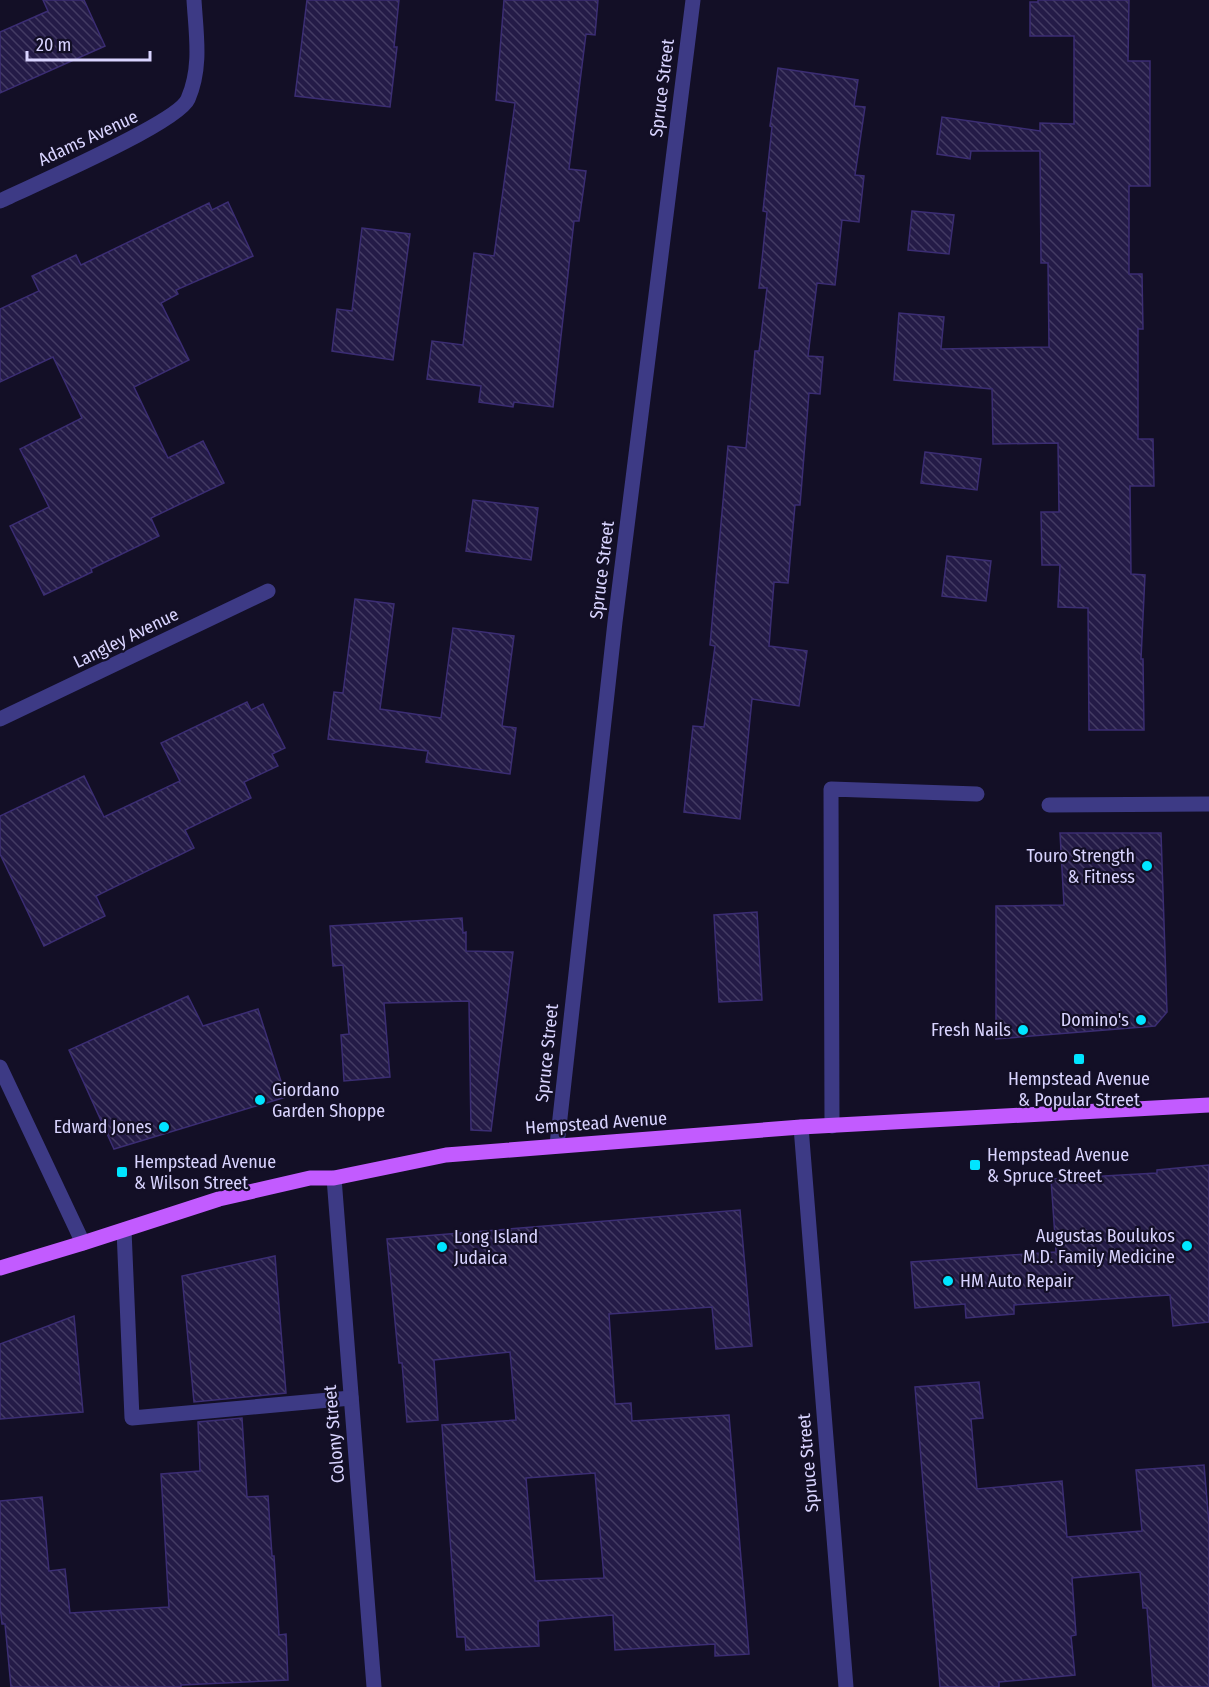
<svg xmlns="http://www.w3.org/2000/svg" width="1209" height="1687" font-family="'Fira Sans Condensed',sans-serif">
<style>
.building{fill:url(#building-back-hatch);stroke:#3b2d73;stroke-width:1.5;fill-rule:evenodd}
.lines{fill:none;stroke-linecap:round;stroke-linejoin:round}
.minor{stroke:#3d3a85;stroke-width:15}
.major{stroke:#c25bff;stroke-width:15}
.poi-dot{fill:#00e5ff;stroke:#130f26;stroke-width:2}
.labels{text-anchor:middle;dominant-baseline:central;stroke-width:4.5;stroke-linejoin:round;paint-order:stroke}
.street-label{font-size:18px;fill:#d9d4ff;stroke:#130f26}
.poi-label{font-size:18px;fill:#d9d4ff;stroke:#130f26;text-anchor:end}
</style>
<defs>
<pattern id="building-back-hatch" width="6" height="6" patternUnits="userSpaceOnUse" patternTransform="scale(1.5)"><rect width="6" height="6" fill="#241b47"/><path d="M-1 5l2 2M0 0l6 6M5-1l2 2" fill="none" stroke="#433b63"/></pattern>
</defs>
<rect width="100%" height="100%" fill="#130f26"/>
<g class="building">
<polygon points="43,0 84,0 105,46 0,93 0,32 48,11"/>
<polygon points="307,0 399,0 394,47 397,47 390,107 295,96"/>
<polygon points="504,0 598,0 595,35 586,34 569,169 586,171 579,221 574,221 553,407 514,402 513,407 479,402 481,386 427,379 432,341 463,345 474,253 494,256 515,103 496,100"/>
<polygon points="1038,0 1129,0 1128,61 1150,61 1150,186 1129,186 1129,274 1142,274 1143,329 1138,329 1138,439 1153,439 1154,486 1130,486 1131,574 1145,575 1141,659 1143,659 1144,730 1089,730 1088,608 1058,607 1060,565 1042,565 1041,512 1059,512 1058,443 993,444 992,389 894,380 899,313 944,317 941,349 1049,347 1048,263 1041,263 1040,151 971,151 970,159 937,154 942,117 1040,131 1040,123 1074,124 1074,36 1030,36 1030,2 1038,2"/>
<polygon points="778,68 858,80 854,106 865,107 855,175 864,176 859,222 842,220 835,285 817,283 808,356 823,357 820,394 809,393 800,505 795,505 788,583 774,582 769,646 807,651 799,706 752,699 740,819 684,812 693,726 704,727 715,646 710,645 728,446 746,448 755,351 759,351 767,288 759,288 767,212 763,211 772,127 770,126"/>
<polygon points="228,202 253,256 176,290 178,294 161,303 189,360 134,387 168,458 203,441 224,483 151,518 159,536 91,569 92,572 44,595 10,526 49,507 20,449 82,418 53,357 0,382 0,309 39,291 32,276 76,255 81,265 209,203 212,210"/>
<polygon points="912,211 954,215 949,254 908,250"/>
<polygon points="362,228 410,234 393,360 332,351 337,309 352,311"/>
<polygon points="925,452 981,459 977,490 921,483"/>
<polygon points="473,500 538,508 531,560 466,551"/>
<polygon points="947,556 991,561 986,601 942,596"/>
<polygon points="355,599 394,604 380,709 441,718 453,628 514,636 502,726 516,728 510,774 426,762 428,751 328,739 334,692 343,693"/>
<polygon points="247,702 251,710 263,704 285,748 272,754 278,766 244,782 251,798 185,830 194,848 96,896 105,916 44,946 0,854 0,816 84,776 104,817 180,781 161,743"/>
<polygon points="1060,833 1161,833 1167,1012 1155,1026 996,1039 996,906 1064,905"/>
<polygon points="757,912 762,1000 719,1002 714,915"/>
<polygon points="462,918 463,933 466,932 466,951 513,952 491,1131 471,1130 469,1001 384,1003 390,1077 344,1081 341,1035 349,1034 343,965 333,966 330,926"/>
<polygon points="188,996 203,1026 258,1009 286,1097 114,1149 69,1050"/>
<polygon points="1209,1165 1209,1322 1173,1326 1170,1295 1014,1305 1014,1314 966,1318 965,1304 915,1308 911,1262 1056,1252 1051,1179 1157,1173 1157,1170"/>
<path d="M740 1210 752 1346 716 1349 712 1307 609 1314 615 1404 631 1403 632 1421 729 1415 749 1654 715 1656V1644L615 1650 613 1615 538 1621 539 1646 466 1650 465 1637H457L442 1425 516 1420 510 1352 434 1360 438 1420 407 1422 402 1363H399L387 1239ZM595 1473 604 1578 535 1581 526 1478Z"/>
<polygon points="275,1256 286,1393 194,1402 182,1276"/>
<polygon points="74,1316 83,1412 0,1419 0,1344"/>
<polygon points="979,1382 983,1418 971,1419 977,1489 1062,1481 1067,1537 1142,1531 1136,1470 1204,1465 1209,1523 1209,1687 1153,1687 1147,1608 1143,1608 1140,1572 1072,1578 1076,1635 1071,1636 1075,1675 999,1682 999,1687 940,1687 915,1387"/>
<polygon points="242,1418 247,1497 268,1496 272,1556 274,1556 279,1635 286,1634 288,1680 181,1685 181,1687 11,1687 5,1624 2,1624 0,1606 0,1501 42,1497 49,1571 65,1569 70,1613 169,1607 161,1474 200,1471 198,1422"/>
</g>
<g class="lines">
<g class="minor">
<path d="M0 201C31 186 178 123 188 99 202 67 196 34 194 0"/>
<polyline points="0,719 268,591"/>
<polyline points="1049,805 1209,804"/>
<polyline points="0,1067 83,1243"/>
<polyline points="832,1126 831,789 977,794"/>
<polyline points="801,1127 846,1687"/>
<polyline points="557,1145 615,622 693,0"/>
<polyline points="334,1178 374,1687"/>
<polyline points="124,1230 132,1418 351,1398"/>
</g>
<polyline class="major" points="0,1268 83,1243 219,1199 310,1178 334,1178 446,1155 801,1127 1209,1105"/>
</g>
<g class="poi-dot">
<circle cx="1147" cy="866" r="6"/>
<circle cx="1141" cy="1020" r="6"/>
<circle cx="1023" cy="1030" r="6"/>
<rect x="1073" y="1053" width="12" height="12" rx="3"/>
<circle cx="260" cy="1100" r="6"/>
<circle cx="164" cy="1127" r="6"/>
<rect x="969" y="1159" width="12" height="12" rx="3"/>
<rect x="116" y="1166" width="12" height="12" rx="3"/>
<circle cx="1187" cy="1246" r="6"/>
<circle cx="442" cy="1247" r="6"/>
<circle cx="948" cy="1281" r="6"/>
</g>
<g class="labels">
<g class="street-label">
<text transform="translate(662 88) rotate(-83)">Spruce Street</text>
<text transform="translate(88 138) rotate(-25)">Adams Avenue</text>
<text transform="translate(602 570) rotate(-83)">Spruce Street</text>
<text transform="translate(126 638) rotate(-26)">Langley Avenue</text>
<text transform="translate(547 1053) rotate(-84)">Spruce Street</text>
<text transform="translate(596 1123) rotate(-4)">Hempstead Avenue</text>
<text transform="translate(334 1434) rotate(-95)">Colony Street</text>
<text transform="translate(808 1463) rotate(-95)">Spruce Street</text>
</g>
<g class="poi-label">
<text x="1135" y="856">Touro Strength<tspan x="1135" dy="21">&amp; Fitness</tspan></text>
<text x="1129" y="1020">Domino's</text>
<text x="1011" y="1030">Fresh Nails</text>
<text x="1079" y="1079" text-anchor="middle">Hempstead Avenue<tspan x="1079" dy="21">&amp; Popular Street</tspan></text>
<text x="272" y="1090" text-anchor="start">Giordano<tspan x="272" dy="21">Garden Shoppe</tspan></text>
<text x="152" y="1127">Edward Jones</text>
<text x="987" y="1155" text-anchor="start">Hempstead Avenue<tspan x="987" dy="21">&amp; Spruce Street</tspan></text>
<text x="134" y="1162" text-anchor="start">Hempstead Avenue<tspan x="134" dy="21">&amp; Wilson Street</tspan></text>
<text x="1175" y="1236">Augustas Boulukos<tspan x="1175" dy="21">M.D. Family Medicine</tspan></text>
<text x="454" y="1237" text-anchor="start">Long Island<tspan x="454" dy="21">Judaica</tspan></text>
<text x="960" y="1281" text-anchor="start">HM Auto Repair</text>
</g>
</g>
<path d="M27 51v9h123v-9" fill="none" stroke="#d9d4ff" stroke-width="3"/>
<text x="36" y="51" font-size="18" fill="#d9d4ff" stroke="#130f26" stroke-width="4.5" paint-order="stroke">20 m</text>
</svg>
